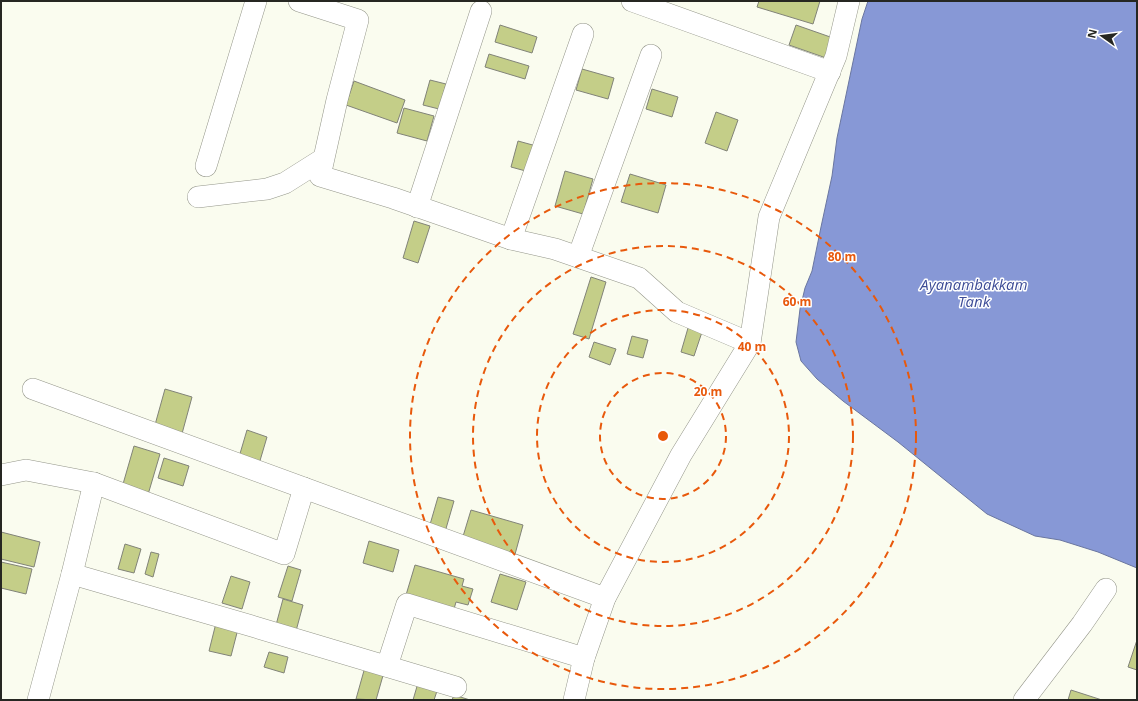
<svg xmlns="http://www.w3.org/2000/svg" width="1138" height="701" font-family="'Open Sans',sans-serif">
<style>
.water{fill:#8798d6;stroke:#6a76a0}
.building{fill:#c4ce88;stroke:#818378}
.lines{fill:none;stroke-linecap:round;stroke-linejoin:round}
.minor-casing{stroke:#94968a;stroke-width:22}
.minor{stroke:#fff;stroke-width:21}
.ring{fill:none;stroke:#e8590c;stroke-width:2;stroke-dasharray:7 5}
.labels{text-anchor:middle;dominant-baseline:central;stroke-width:3;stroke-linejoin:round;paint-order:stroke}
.water-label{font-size:15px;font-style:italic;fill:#3d4c97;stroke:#fff}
.centre{fill:#e8590c;stroke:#fff;stroke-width:2}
.ring-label{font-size:12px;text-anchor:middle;font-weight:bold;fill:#e8590c;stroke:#fff;stroke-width:3;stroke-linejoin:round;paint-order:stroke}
</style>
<rect width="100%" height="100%" fill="#fafcef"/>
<polygon class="water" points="868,1 1137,1 1137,568 1098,552 1060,540 1035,536 987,514 898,442 843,401 817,379 801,361 796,342 800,309 805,288 812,271 821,227 832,176 837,138 862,19"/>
<g class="building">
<polygon points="759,1 820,1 813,24 757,7"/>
<polygon points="500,25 537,37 532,53 495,42"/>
<polygon points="796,25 836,39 829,59 789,45"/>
<polygon points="489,54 529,66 525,79 485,67"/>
<polygon points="582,69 614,78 608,99 576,90"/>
<polygon points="430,80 446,84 439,109 423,105"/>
<polygon points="354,81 405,100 397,123 346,105"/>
<polygon points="652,89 678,97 672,117 646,109"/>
<polygon points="404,108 434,116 427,141 397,133"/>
<polygon points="716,112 738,120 727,151 705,143"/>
<polygon points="518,141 540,147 533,173 511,167"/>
<polygon points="565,171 593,179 583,214 555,206"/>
<polygon points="630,174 666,185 658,213 621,202"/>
<polygon points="414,221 430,226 418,263 403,258"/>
<polygon points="591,277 606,282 589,339 573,334"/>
<polygon points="688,328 702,332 694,356 681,352"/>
<polygon points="632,336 648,340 643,358 627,354"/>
<polygon points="594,342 616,349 610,365 589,357"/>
<polygon points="165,389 192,397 180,441 153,432"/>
<polygon points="247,430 267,437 259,464 239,457"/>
<polygon points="134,446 160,454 147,498 121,491"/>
<polygon points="164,458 189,466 183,486 158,478"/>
<polygon points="438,497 454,501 445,532 429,528"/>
<polygon points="471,510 523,525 514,558 461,543"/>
<polygon points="1,532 40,542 34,567 1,559"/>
<polygon points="369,541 399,550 393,572 363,563"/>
<polygon points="125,544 141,549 134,573 118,569"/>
<polygon points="151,552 159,554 153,577 145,574"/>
<polygon points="1,562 32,569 26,594 1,588"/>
<polygon points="415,565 464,579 462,586 473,589 468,605 456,602 454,609 406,595"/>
<polygon points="288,566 301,570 292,601 278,597"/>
<polygon points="500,574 526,582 517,610 491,602"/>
<polygon points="231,576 250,582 242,609 222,603"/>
<polygon points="283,599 303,605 296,631 276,625"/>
<polygon points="217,619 239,625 231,656 209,651"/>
<polygon points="1137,640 1137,670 1128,667"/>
<polygon points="269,652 288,657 284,673 264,667"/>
<polygon points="365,667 384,672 376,700 356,699"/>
<polygon points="418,683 438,688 434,700 413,700"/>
<polygon points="1071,690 1102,700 1068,700"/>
<polygon points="454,695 470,700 452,700"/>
</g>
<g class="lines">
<defs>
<g id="minor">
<polyline points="299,1 358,20 337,100 320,176 393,198 511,239 555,249 639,278 677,312 750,343"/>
<polyline points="632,1 830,72"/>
<polyline points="206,166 256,1"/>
<polyline points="198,197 267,189 285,183 323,159"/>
<polyline points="417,207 481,11"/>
<polyline points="511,239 583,34"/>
<polyline points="578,257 651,55"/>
<polyline points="33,389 605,598"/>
<polyline points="1,475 26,470 94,483"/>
<polyline points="72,574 255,627 456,687"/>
<polyline points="387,666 407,604 584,658"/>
<polyline points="38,700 72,574 94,483 284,554 304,488"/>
<polyline points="574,700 584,658 605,598 681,455 750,343 769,217 836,56 849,1"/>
<polyline points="1024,700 1082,624 1106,589"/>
</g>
</defs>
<use href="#minor" class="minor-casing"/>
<use href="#minor" class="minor"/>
</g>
<g class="ring">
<circle cx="663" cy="436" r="63"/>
<circle cx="663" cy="436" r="126"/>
<circle cx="663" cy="436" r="190"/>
<circle cx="663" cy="436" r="253"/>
</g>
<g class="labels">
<g class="water-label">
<text x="974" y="284">Ayanambakkam<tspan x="974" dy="17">Tank</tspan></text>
</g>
</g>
<circle cx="663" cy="436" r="6" class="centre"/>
<g class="ring-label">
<text x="842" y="261">80 m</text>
<text x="797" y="306">60 m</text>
<text x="752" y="351">40 m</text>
<text x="708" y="396">20 m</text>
</g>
<rect width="1138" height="701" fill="none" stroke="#262722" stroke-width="4"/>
<g transform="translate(1102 36) rotate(284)" stroke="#ffffff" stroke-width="3" paint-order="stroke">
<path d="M0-3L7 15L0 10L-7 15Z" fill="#262722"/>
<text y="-6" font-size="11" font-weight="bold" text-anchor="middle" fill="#262722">N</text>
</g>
</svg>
